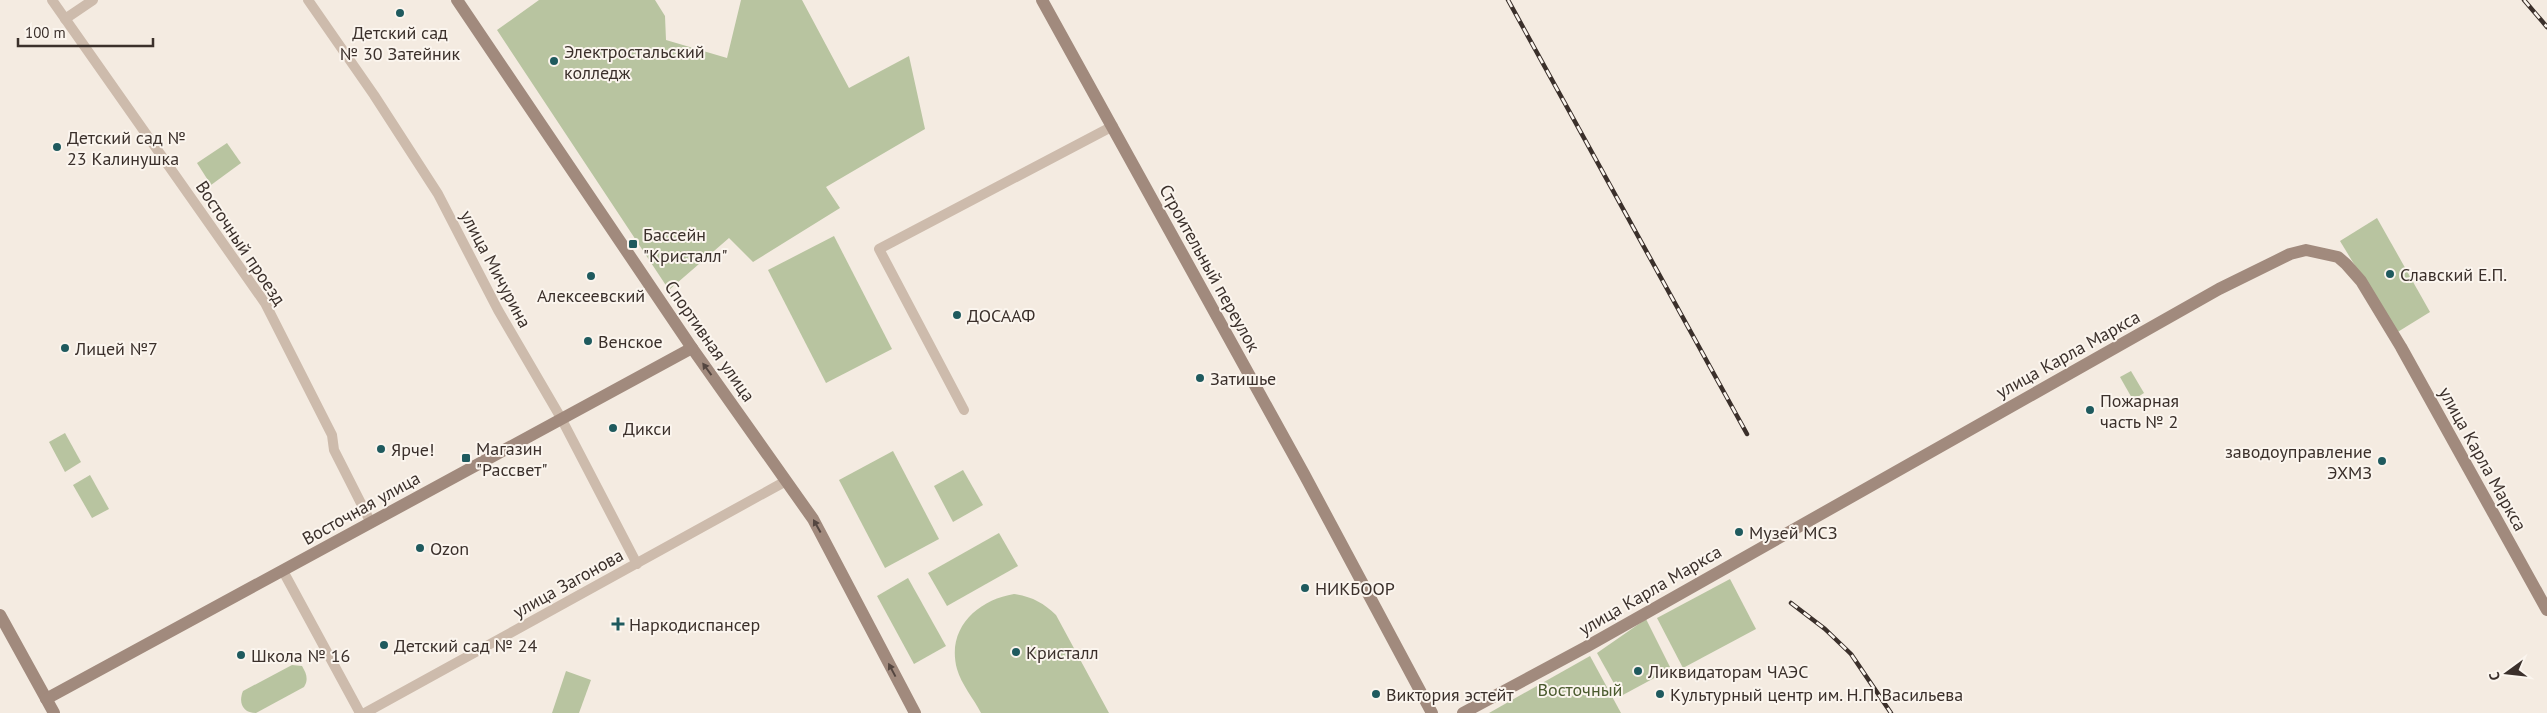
<svg xmlns="http://www.w3.org/2000/svg" width="2547" height="713" font-family="'PT Sans',sans-serif">
<style>
.green{fill:#b8c4a0}
.lines{fill:none;stroke-linecap:round;stroke-linejoin:round}
.street{stroke:#cdbbac;stroke-width:10}
.secondary{stroke:#a18a7d;stroke-width:12}
.rail-casing{stroke:#3b302b;stroke-width:4.5}
.rail{stroke:#fbf5ee;stroke-width:2.5;stroke-dasharray:8;stroke-linecap:butt}
.oneway{fill:#544640}
.poi-dot{fill:#1f5a5e;stroke:#fbf5ee;stroke-width:2}
.labels{text-anchor:middle;dominant-baseline:central;stroke-width:4;stroke-linejoin:round;paint-order:stroke}
.poi-label{font-size:18px;fill:#3b302b;stroke:#fbf5ee;text-anchor:start}
.street-label{font-size:18px;fill:#3b302b;stroke:#fbf5ee}
.park-label{font-size:18px;fill:#4a5a2e;stroke:#fbf5ee}
</style>
<rect width="100%" height="100%" fill="#f4ebe1"/>
<g class="green">
<polygon points="539,0 655,0 665,16 666,40 727,58 741,0 802,0 849,88 909,56 925,129 826,187 840,208 753,262 729,238 669,290 497,30"/>
<polygon points="227,143 241,163 211,185 197,163"/>
<polygon points="2377,218 2430,312 2396,333 2340,241"/>
<polygon points="834,236 892,349 826,383 768,270"/>
<polygon points="2131,371 2144,393 2133,400 2120,377"/>
<polygon points="65,433 81,462 65,472 49,442"/>
<polygon points="893,451 939,539 885,568 839,480"/>
<polygon points="963,470 983,505 953,522 934,486"/>
<polygon points="90,475 109,509 92,518 73,485"/>
<polygon points="999,533 1018,566 947,606 928,573"/>
<polygon points="908,578 946,646 914,664 877,596"/>
<polygon points="1730,579 1756,629 1683,668 1657,618"/>
<path d="M1014 594C1033 597 1043 603 1056 615L1109 713H981C974 699 961 684 957 669 946 628 978 600 1014 594Z"/>
<polygon points="1646,619 1671,669 1621,696 1597,653"/>
<polygon points="1590,656 1621,713 1489,713"/>
<path d="M292 665 302 666C306 673 309 679 304 687L256 713C243 713 238 703 243 691Z"/>
<polygon points="566,671 591,680 579,713 552,713"/>
</g>
<g class="lines">
<g class="street">
<polyline points="52,0 265,303 332,435 334,450 371,523"/>
<polyline points="308,0 374,95 438,194 498,310 561,418 637,564"/>
<polyline points="65,19 93,0"/>
<polyline points="964,410 879,249 1113,126"/>
<polyline points="283,571 360,713"/>
<polyline points="365,713 786,481"/>
</g>
<g class="secondary">
<polyline points="457,0 692,348 813,519 915,713"/>
<polyline points="1042,0 1304,474 1432,713"/>
<polyline points="0,615 54,713"/>
<polyline points="46,699 692,348"/>
<polyline points="1463,713 1586,647 2219,289 2290,254 2306,250 2338,257 2346,264 2361,281 2401,347 2547,610"/>
</g>
<defs>
<g id="rail">
<polyline points="1508,0 1747,434"/>
<polyline points="2524,0 2547,27"/>
<polyline points="1791,603 1825,629 1851,654 1891,713"/>
</g>
</defs>
<use href="#rail" class="rail-casing"/>
<use href="#rail" class="rail"/>
</g>
<defs><path id="oneway-solid" d="M-6-.8H1V-3.2L6.5 0L1 3.2V.8H-6Z" transform="scale(1.25)"/></defs>
<g class="oneway">
<use href="#oneway-solid" transform="translate(707 369) rotate(-126)"/>
<use href="#oneway-solid" transform="translate(817 526) rotate(-119)"/>
<use href="#oneway-solid" transform="translate(892 670) rotate(-118)"/>
</g>
<g class="poi-dot">
<circle cx="400" cy="13" r="5"/>
<circle cx="554" cy="61" r="5"/>
<circle cx="57" cy="147" r="5"/>
<rect x="628" y="239" width="10" height="10" rx="2.5"/>
<circle cx="2390" cy="274" r="5"/>
<circle cx="591" cy="276" r="5"/>
<circle cx="957" cy="315" r="5"/>
<circle cx="588" cy="341" r="5"/>
<circle cx="65" cy="348" r="5"/>
<circle cx="1200" cy="378" r="5"/>
<circle cx="2090" cy="410" r="5"/>
<circle cx="613" cy="428" r="5"/>
<circle cx="381" cy="449" r="5"/>
<rect x="461" y="453" width="10" height="10" rx="2.5"/>
<circle cx="2382" cy="461" r="5"/>
<circle cx="1739" cy="532" r="5"/>
<circle cx="420" cy="548" r="5"/>
<circle cx="1305" cy="588" r="5"/>
<path d="M615.5 616.5h5v5h5v5h-5v5h-5v-5h-5v-5h5z"/>
<circle cx="384" cy="645" r="5"/>
<circle cx="1016" cy="652" r="5"/>
<circle cx="241" cy="655" r="5"/>
<circle cx="1638" cy="671" r="5"/>
<circle cx="1376" cy="694" r="5"/>
<circle cx="1660" cy="694" r="5"/>
</g>
<g class="labels">
<g class="poi-label">
<text x="400" y="32" text-anchor="middle">Детский сад<tspan x="400" dy="21">№ 30 Затейник</tspan></text>
<text x="564" y="51">Электростальский<tspan x="564" dy="21">колледж</tspan></text>
<text x="67" y="137">Детский сад №<tspan x="67" dy="21">23 Калинушка</tspan></text>
<text x="643" y="234">Бассейн<tspan x="643" dy="21">"Кристалл"</tspan></text>
<text x="2400" y="274">Славский Е.П.</text>
<text x="591" y="295" text-anchor="middle">Алексеевский</text>
<text x="967" y="315">ДОСААФ</text>
<text x="598" y="341">Венское</text>
<text x="75" y="348">Лицей №7</text>
<text x="1210" y="378">Затишье</text>
<text x="2100" y="400">Пожарная<tspan x="2100" dy="21">часть № 2</tspan></text>
<text x="623" y="428">Дикси</text>
<text x="476" y="448">Магазин<tspan x="476" dy="21">"Рассвет"</tspan></text>
<text x="391" y="449">Ярче!</text>
<text x="2372" y="451" text-anchor="end">заводоуправление<tspan x="2372" dy="21">ЭХМЗ</tspan></text>
<text x="1749" y="532">Музей МСЗ</text>
<text x="430" y="548">Ozon</text>
<text x="1315" y="588">НИКБООР</text>
<text x="629" y="624">Наркодиспансер</text>
<text x="394" y="645">Детский сад № 24</text>
<text x="1026" y="652">Кристалл</text>
<text x="251" y="655">Школа № 16</text>
<text x="1648" y="671">Ликвидаторам ЧАЭС</text>
<text x="1386" y="694">Виктория эстейт</text>
<text x="1670" y="694">Культурный центр им. Н.П. Васильева</text>
</g>
<g class="street-label">
<text transform="translate(241 243) rotate(56)">Восточный проезд</text>
<text transform="translate(1210 268) rotate(61)">Строительный переулок</text>
<text transform="translate(496 269) rotate(62)">улица Мичурина</text>
<text transform="translate(710 341) rotate(55)">Спортивная улица</text>
<text transform="translate(2068 354) rotate(-29)">улица Карла Маркса</text>
<text transform="translate(2483 459) rotate(61)">улица Карла Маркса</text>
<text transform="translate(361 508) rotate(-29)">Восточная улица</text>
<text transform="translate(568 583) rotate(-29)">улица Загонова</text>
<text transform="translate(1650 590) rotate(-30)">улица Карла Маркса</text>
</g>
<g class="park-label">
<text x="1580" y="689">Восточный</text>
</g>
</g>
<g transform="translate(2507 673) rotate(255)" stroke="#fbf5ee" stroke-width="4" paint-order="stroke">
<path d="M0-4L9 19L0 12L-9 19Z" fill="#3b302b"/>
<text y="-8" font-size="14" font-weight="bold" text-anchor="middle" fill="#3b302b">С</text>
</g>
<path d="M18 38v8h135v-8" fill="none" stroke="#3b302b" stroke-width="2.5"/>
<text x="25" y="38" font-size="15" fill="#3b302b" stroke="#fbf5ee" stroke-width="4" paint-order="stroke">100 m</text>
</svg>
